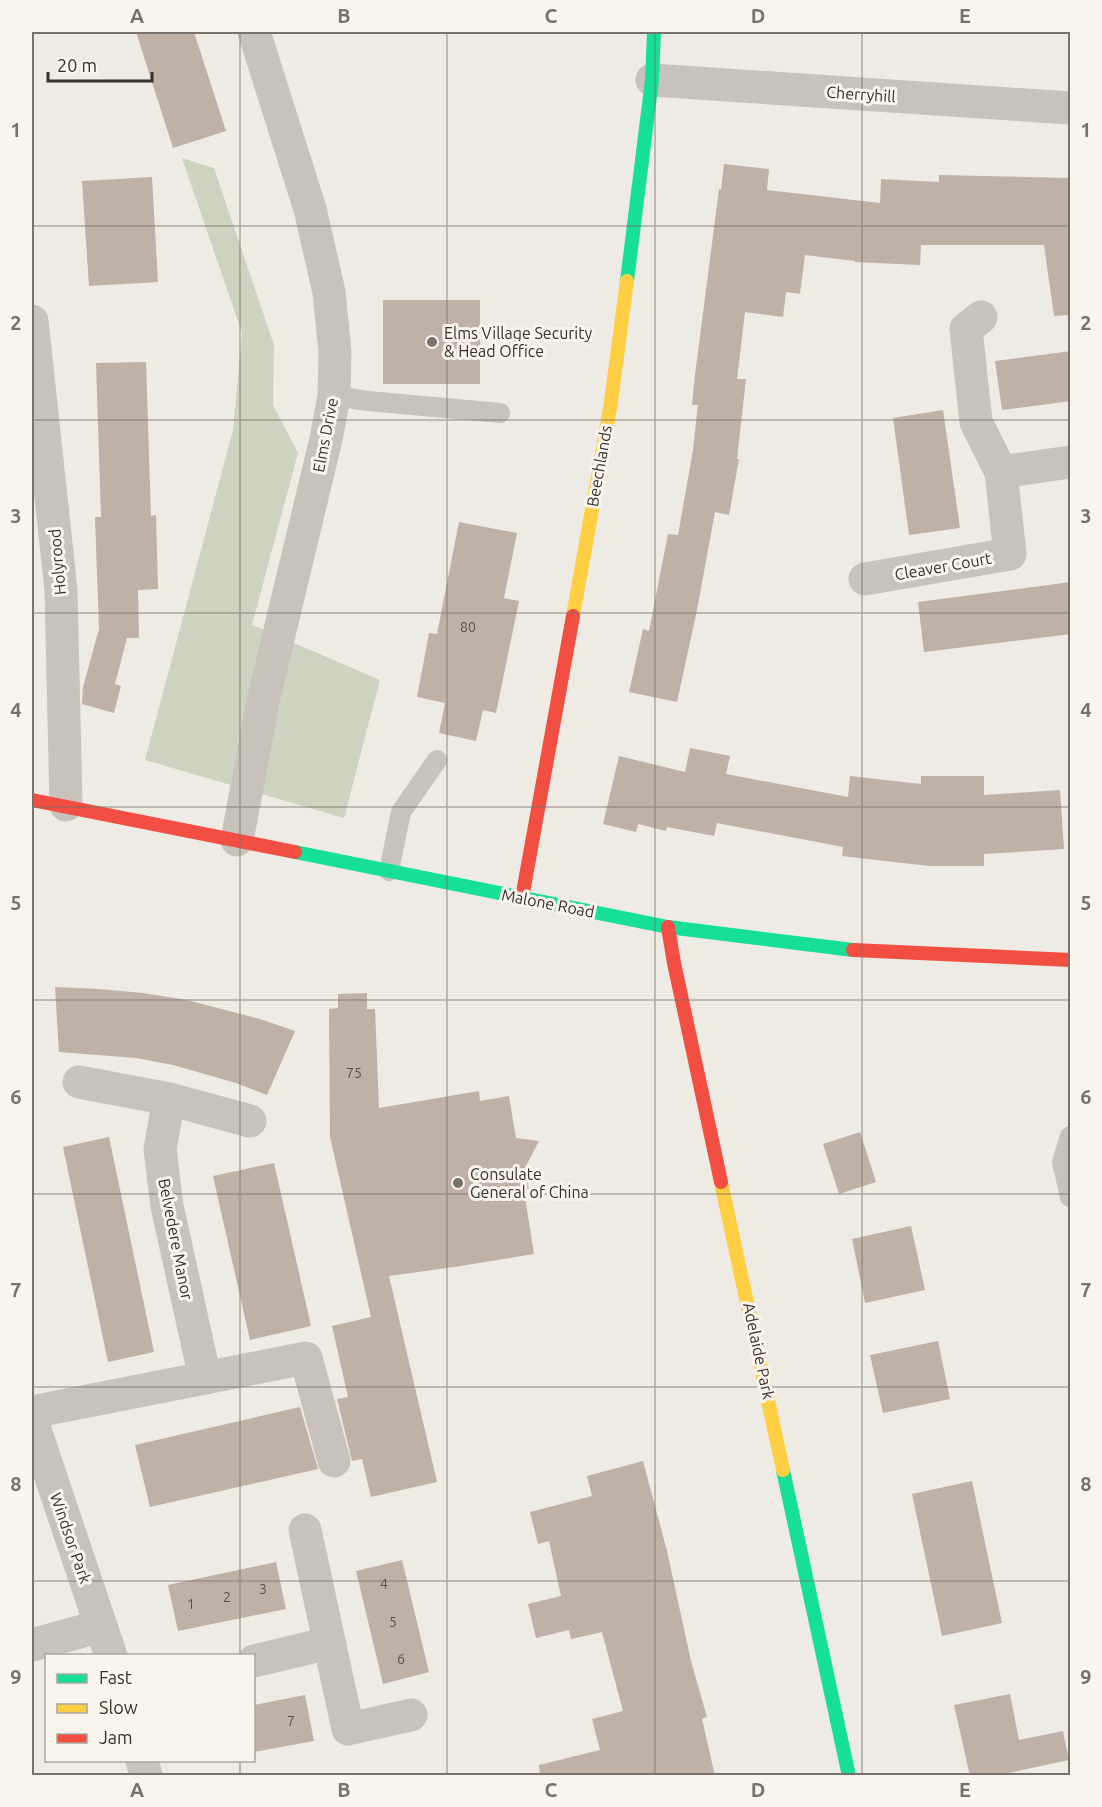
<svg xmlns="http://www.w3.org/2000/svg" width="1102" height="1807" font-family="Ubuntu,sans-serif">
<style>
.green{fill:#ced3bf}
.building{fill:#c0b1a7}
.lines{fill:none;stroke-linecap:round;stroke-linejoin:round}
.lane{stroke:#c7c2bc;stroke-width:20}
.street{stroke:#c7c2bc;stroke-width:33}
.fast{stroke:#16e098;stroke-width:14}
.slow{stroke:#ffcf43;stroke-width:14}
.jam{stroke:#f24e42;stroke-width:14}
.grid{fill:none;stroke:#78716c;stroke-width:1.5;stroke-opacity:0.55}
.poi-dot{fill:#78716c;stroke:#f9f5ed;stroke-width:2}
.labels{text-anchor:middle;dominant-baseline:central;stroke-width:6;stroke-linejoin:round;paint-order:stroke}
.number-label{font-size:14px;fill:#5a504a}
.street-label{font-size:16px;fill:#38302b;stroke:#f9f5ed}
.poi-label{font-size:16px;fill:#38302b;stroke:#f9f5ed;text-anchor:start}
.neatline{fill:none;stroke:#78716c;stroke-width:2}
.grid-label{font-size:20px;text-anchor:middle;font-weight:bold;fill:#78716c}
</style>
<rect width="100%" height="100%" fill="#eeeae4"/>
<polygon class="green" points="182,158 214,168 274,345 273,405 298,453 252,625 380,680 344,818 145,760 233,430 242,333"/>
<g class="building">
<polygon points="136,32 194,32 226,131 173,148"/>
<polygon points="724,164 769,169 767,190 880,203 881,179 939,182 939,175 1070,178 1071,315 1054,316 1044,245 921,245 920,265 855,262 855,261 805,255 800,294 786,292 783,317 745,312 737,379 746,379 737,459 739,459 729,515 715,512 696,615 677,702 629,692 643,629 649,631 668,534 678,535 693,450 698,405 692,405 695,375 719,189 721,190"/>
<polygon points="152,177 158,282 89,286 82,181"/>
<rect x="383" y="300" width="97" height="84"/>
<polygon points="1071,351 1071,401 1002,410 995,361"/>
<polygon points="146,362 151,516 156,515 158,589 138,590 139,638 127,638 115,684 121,686 114,713 82,704 83,687 99,629 95,517 101,517 96,363"/>
<polygon points="943,410 960,528 909,535 893,418"/>
<polygon points="459,522 517,533 504,598 519,601 496,713 483,710 476,741 439,733 445,703 417,697 429,633 437,634"/>
<polygon points="1071,582 1071,634 924,652 918,602"/>
<polygon points="690,748 730,756 726,774 848,797 850,776 921,784 921,776 984,776 984,795 1060,790 1064,849 984,854 984,866 929,866 842,856 843,847 717,823 714,836 667,827 666,831 638,824 636,832 603,824 619,756 685,772"/>
<polygon points="55,987 99,989 143,993 187,1000 260,1019 295,1031 267,1095 236,1083 173,1065 136,1058 59,1052"/>
<polygon points="367,993 367,1009 375,1009 379,1108 479,1091 480,1101 509,1096 516,1138 539,1141 525,1168 529,1190 524,1191 534,1254 454,1267 389,1276 437,1482 371,1497 362,1459 352,1461 337,1399 348,1397 332,1326 371,1317 330,1137 329,1009 338,1008 338,994"/>
<polygon points="860,1132 876,1182 839,1194 823,1144"/>
<polygon points="109,1137 154,1352 108,1362 63,1147"/>
<polygon points="274,1163 311,1326 250,1340 213,1176"/>
<polygon points="911,1226 925,1290 865,1303 852,1239"/>
<polygon points="938,1341 950,1399 883,1413 870,1355"/>
<polygon points="300,1407 318,1469 150,1507 135,1445"/>
<polygon points="643,1461 667,1551 691,1661 707,1717 702,1719 715,1776 540,1776 539,1765 600,1750 592,1719 623,1711 602,1632 571,1639 569,1630 536,1638 528,1604 561,1596 549,1541 538,1544 530,1512 592,1496 587,1476"/>
<polygon points="972,1481 1002,1623 942,1636 912,1494"/>
<polygon points="402,1560 429,1672 383,1684 356,1571"/>
<polygon points="276,1562 286,1609 178,1631 168,1585"/>
<polygon points="1010,1694 1019,1740 1063,1731 1069,1760 994,1776 970,1776 954,1705"/>
<polygon points="305,1695 314,1741 254,1752 254,1705"/>
</g>
<g class="lines">
<g class="lane">
<polyline points="334,396 368,401 500,413"/>
<polyline points="389,871 401,812 437,760"/>
<polyline points="1070,1136 1062,1162 1070,1197"/>
</g>
<g class="street">
<polyline points="652,80 1070,108"/>
<polyline points="32,321 61,590 66,805"/>
<polyline points="1001,472 1070,462"/>
<polyline points="865,579 1010,554 1001,472 976,422 966,329 981,317"/>
<polyline points="237,840 264,697 326,439 334,396 335,352 329,292 310,209 254,32"/>
<polyline points="79,1082 169,1099 250,1121"/>
<polyline points="169,1099 160,1149 167,1206 205,1378"/>
<polyline points="32,1412 306,1358 334,1461"/>
<polyline points="32,1421 111,1656"/>
<polyline points="305,1530 348,1729 411,1715"/>
<polyline points="32,1645 101,1626"/>
<polyline points="254,1661 329,1643"/>
<polyline points="142,1760 146,1776"/>
</g>
<g class="fast">
<polyline points="627,281 652,80 654,32"/>
<polyline points="295,852 668,927 853,950"/>
<polyline points="783,1470 849,1776"/>
</g>
<g class="slow">
<polyline points="573,616 610,409 627,281"/>
<polyline points="721,1182 783,1470"/>
</g>
<g class="jam">
<polyline points="32,800 295,852"/>
<polyline points="522,898 573,616"/>
<polyline points="668,927 674,963 721,1182"/>
<polyline points="853,950 1070,960"/>
</g>
</g>
<path class="grid" d="M240 32V1656M447 32V1776M655 32V1776M862 32V1776M32 226H1070M32 420H1070M32 613H1070M32 807H1070M32 1000H1070M32 1194H1070M32 1387H1070M32 1581H1070M240 1760V1776"/>
<g class="poi-dot">
<circle cx="432" cy="342" r="6"/>
<circle cx="458" cy="1183" r="6"/>
</g>
<g class="labels">
<g class="number-label">
<text x="468" y="627">80</text>
<text x="354" y="1073">75</text>
<text x="384" y="1584">4</text>
<text x="263" y="1589">3</text>
<text x="227" y="1597">2</text>
<text x="191" y="1604">1</text>
<text x="393" y="1622">5</text>
<text x="401" y="1659">6</text>
<text x="291" y="1721">7</text>
</g>
<g class="street-label">
<text transform="translate(861 94) rotate(4)">Cherryhill</text>
<text transform="translate(325 435) rotate(-79)">Elms Drive</text>
<text transform="translate(599 466) rotate(-80)">Beechlands</text>
<text transform="translate(57 562) rotate(-95)">Holyrood</text>
<text transform="translate(943 566) rotate(-10)">Cleaver Court</text>
<text transform="translate(548 903) rotate(11)">Malone Road</text>
<text transform="translate(176 1239) rotate(79)">Belvedere Manor</text>
<text transform="translate(759 1351) rotate(78)">Adelaide Park</text>
<text transform="translate(71 1538) rotate(71)">Windsor Park</text>
</g>
<g class="poi-label">
<text x="444" y="333">Elms Village Security<tspan x="444" dy="18">&amp; Head Office</tspan></text>
<text x="470" y="1174">Consulate<tspan x="470" dy="18">General of China</tspan></text>
</g>
</g>
<rect width="1102" height="1807" fill="none" stroke="#f9f5ed" stroke-width="66"/>
<rect x="45" y="1654" width="210" height="108" fill="#f9f5ed" stroke="#aca69f" stroke-width="1.5"/>
<rect x="57" y="1674" width="30" height="9" fill="#16e098" stroke="#aca69f" stroke-width="1.5"/>
<text x="99" y="1684" font-size="18" fill="#38302b">Fast</text>
<rect x="57" y="1704" width="30" height="9" fill="#ffcf43" stroke="#aca69f" stroke-width="1.5"/>
<text x="99" y="1714" font-size="18" fill="#38302b">Slow</text>
<rect x="57" y="1734" width="30" height="9" fill="#f24e42" stroke="#aca69f" stroke-width="1.5"/>
<text x="99" y="1744" font-size="18" fill="#38302b">Jam</text>
<path d="M48 72v9h104v-9" fill="none" stroke="#38302b" stroke-width="3"/>
<text x="57" y="72" font-size="18" fill="#38302b" stroke="#f9f5ed" stroke-width="4.5" paint-order="stroke">20 m</text>
<rect x="33" y="33" width="1036" height="1741" class="neatline"/>
<g class="grid-label">
<text x="137" y="23">A</text>
<text x="344" y="23">B</text>
<text x="551" y="23">C</text>
<text x="758" y="23">D</text>
<text x="965" y="23">E</text>
<text x="16" y="137">1</text>
<text x="1086" y="137">1</text>
<text x="16" y="330">2</text>
<text x="1086" y="330">2</text>
<text x="16" y="523">3</text>
<text x="1086" y="523">3</text>
<text x="16" y="717">4</text>
<text x="1086" y="717">4</text>
<text x="16" y="910">5</text>
<text x="1086" y="910">5</text>
<text x="16" y="1104">6</text>
<text x="1086" y="1104">6</text>
<text x="16" y="1297">7</text>
<text x="1086" y="1297">7</text>
<text x="16" y="1491">8</text>
<text x="1086" y="1491">8</text>
<text x="16" y="1684">9</text>
<text x="1086" y="1684">9</text>
<text x="137" y="1797">A</text>
<text x="344" y="1797">B</text>
<text x="551" y="1797">C</text>
<text x="758" y="1797">D</text>
<text x="965" y="1797">E</text>
</g>
</svg>
